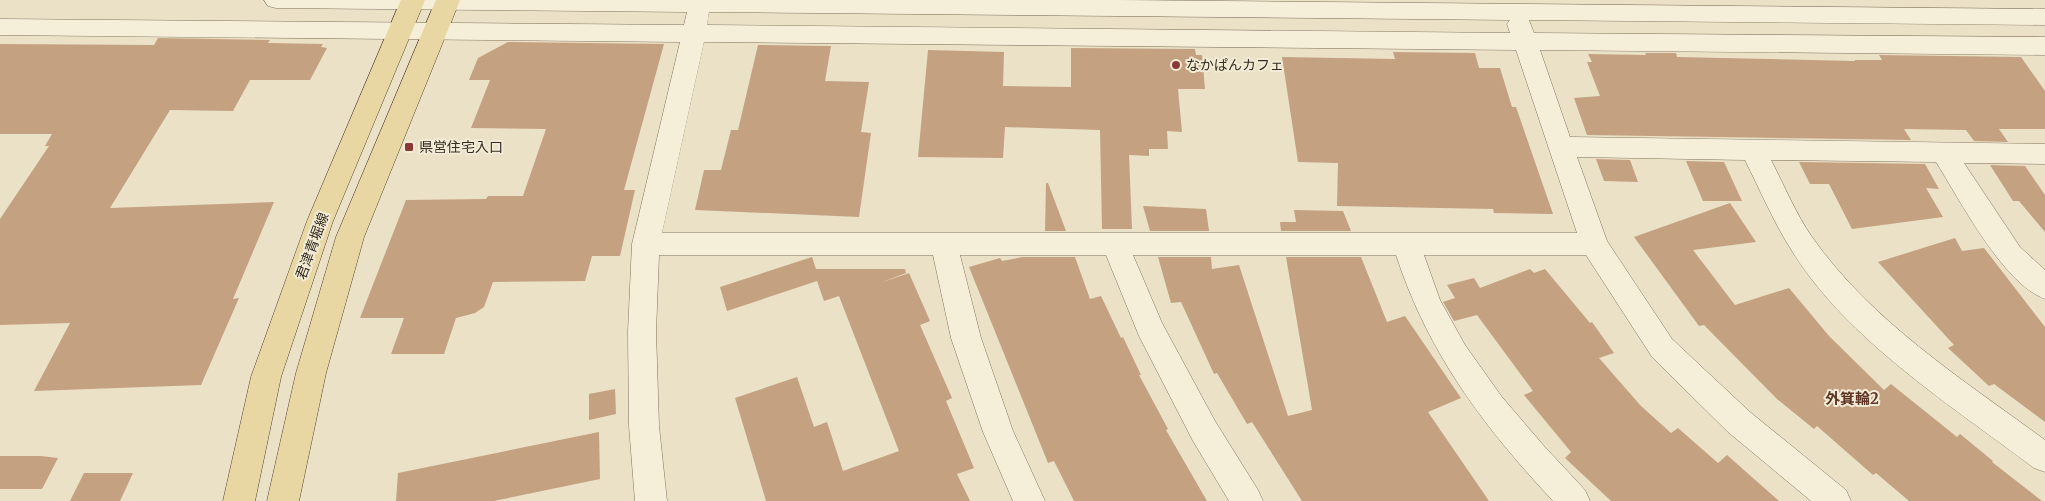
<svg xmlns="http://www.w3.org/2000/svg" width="2045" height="501" font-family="Merriweather,'Noto Sans JP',serif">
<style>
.building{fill:#c4a181}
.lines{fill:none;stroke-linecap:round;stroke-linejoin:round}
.minor-casing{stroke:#84745e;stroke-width:1}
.major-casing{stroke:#524332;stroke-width:1}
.minor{fill:#f5efda;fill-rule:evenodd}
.major{fill:#e9d7a3;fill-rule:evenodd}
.poi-dot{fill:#8c3935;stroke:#f2ebd6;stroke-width:2}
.labels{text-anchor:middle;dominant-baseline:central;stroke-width:4;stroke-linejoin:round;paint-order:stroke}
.poi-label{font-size:14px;fill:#362c20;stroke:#f2ebd6;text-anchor:start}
.street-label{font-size:14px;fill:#362c20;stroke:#f2ebd6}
.neighbourhood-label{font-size:15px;font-weight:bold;fill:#5e3324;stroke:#f2ebd6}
</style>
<rect width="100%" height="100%" fill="#eae1c7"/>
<g class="building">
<polygon points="158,38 270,40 268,43 323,44 321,47 327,48 310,80 250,80 233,111 170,110 110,208 274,202 233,299 239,298 201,385 34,391 70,323 0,325 0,219 49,146 45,146 52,134 0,134 0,44 154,45"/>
<polygon points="508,42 664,44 624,190 635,190 620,256 592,256 585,281 493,282 484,307 475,313 456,318 444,354 391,354 404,318 360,318 406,200 486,199 488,196 523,196 546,129 471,128 490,80 469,80 478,58"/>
<polygon points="758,45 831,46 825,81 869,82 861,132 871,133 859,217 695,210 704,170 721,170 731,130 738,130"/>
<polygon points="1071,48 1195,49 1196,55 1202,55 1205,89 1178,89 1182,132 1167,131 1168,149 1149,149 1149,156 1129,155 1132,229 1102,229 1100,130 1005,127 1003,158 918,157 928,50 1004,52 1003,86 1071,87"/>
<polygon points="1393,52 1475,53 1479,68 1500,68 1512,107 1516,107 1553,214 1494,213 1493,209 1337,206 1338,163 1298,162 1282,57 1395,59"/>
<polygon points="1645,53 1676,53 1677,57 1855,61 1855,60 1882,60 1879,55 2021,57 2045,91 2045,129 1999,129 2008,142 1974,141 1966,130 1904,129 1911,140 1587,135 1574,98 1600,96 1587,62 1592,62 1588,54 1646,55"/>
<polygon points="1596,159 1630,160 1638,182 1604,181"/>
<polygon points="1686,161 1724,162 1742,201 1703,201"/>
<polygon points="1799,162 1925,164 1939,189 1926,188 1943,217 1852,229 1829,184 1810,184"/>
<polygon points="1990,165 2025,166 2045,195 2045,232 2019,201 2013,201"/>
<polygon points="1046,183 1048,183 1066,231 1045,231"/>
<polygon points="1730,203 1756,242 1693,250 1735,305 1789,288 1829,336 1884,390 1891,384 1957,437 1960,434 1993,461 1992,462 2042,501 1909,501 1876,473 1873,475 1817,426 1814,429 1777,399 1704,325 1699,326 1634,237"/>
<polygon points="1143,206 1206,209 1209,231 1150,231"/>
<polygon points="1294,210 1343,211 1351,231 1281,231 1280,222 1296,222"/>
<polygon points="1955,238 1962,251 1984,248 2045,327 2045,422 1994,384 1989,386 1948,348 1954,345 1878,262"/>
<polygon points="812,257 816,269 905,269 906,273 880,283 909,273 930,321 920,325 952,398 946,401 974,468 957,474 970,501 766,501 735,398 797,377 814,427 827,422 843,471 899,451 839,296 824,301 817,281 727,311 720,287"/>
<polygon points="1023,257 1075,257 1090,299 1101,296 1121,338 1123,337 1141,375 1139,375 1168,429 1166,430 1207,501 1074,501 1054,461 1048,463 969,267 1000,258 1002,261"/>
<polygon points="1158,257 1211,257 1212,269 1239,265 1288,416 1312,410 1286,257 1361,257 1387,322 1405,316 1461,398 1428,412 1489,501 1302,501 1252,422 1247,424 1217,373 1214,374 1181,302 1171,303"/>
<polygon points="1530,269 1534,273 1545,269 1590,323 1592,322 1614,353 1599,358 1641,406 1671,433 1678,428 1718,463 1727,455 1779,501 1611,501 1565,458 1571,452 1524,395 1533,391 1477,315 1454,321 1443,302 1455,298 1447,285 1474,278 1480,288"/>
<polygon points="615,389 616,414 589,420 589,394"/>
<polygon points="599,432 600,479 494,501 396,501 398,473"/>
<polygon points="0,456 41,456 58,458 42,489 0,489"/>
<polygon points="84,473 133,473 120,501 70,501"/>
</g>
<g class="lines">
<defs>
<path id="minor" d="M264 0H1119L2045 9V25L1529 20 1534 33 2045 37V55L1540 50 1570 137 2045 144V164L1964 163 2020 247 2045 270V299C2003 284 1960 200 1936 162L1771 160C1784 185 1796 214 1812 237 1872 322 1962 379 2045 440V472L2034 468C1952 406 1847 340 1792 251 1774 223 1760 190 1745 160L1577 157 1607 241 1672 339 1750 412 1846 490 1851 501H1811L1728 432 1652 357 1586 255H1424L1440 300 1465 345 1502 397 1544 446 1585 490 1590 501H1553C1483 426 1428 353 1396 255H1133L1162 323 1215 421 1258 490 1263 501H1229L1193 441 1139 336 1106 255H960L981 338 1013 431 1045 501H1013L983 432 951 338 933 255H659L656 332 659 426 667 501H635L629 426 628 332 632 244 680 42 0 35V19L684 25 687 12 276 8 268 6ZM709 12 1510 20 1507 24 1510 33 707 25ZM704 42 1516 50 1577 233H662Z"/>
<g id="major">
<polygon points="401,0 425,0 333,221 281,377 255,501 223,501 251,377 307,221"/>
<polygon points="436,0 460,0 364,237 326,373 299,501 267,501 296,373 336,237"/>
</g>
</defs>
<use href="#minor" class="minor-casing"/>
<use href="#major" class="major-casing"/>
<use href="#minor" class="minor"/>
<use href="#major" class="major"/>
</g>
<g class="poi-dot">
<circle cx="1176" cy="65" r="5"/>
<rect x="404" y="142" width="10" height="10" rx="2.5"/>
</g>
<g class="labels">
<g class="poi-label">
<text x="1186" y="65">なかぱんカフェ</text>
<text x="419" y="147">県営住宅入口</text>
</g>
<g class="street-label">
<text transform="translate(312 246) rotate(-70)">君津青堀線</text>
</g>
<g class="neighbourhood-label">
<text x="1852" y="398">外箕輪2</text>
</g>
</g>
</svg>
